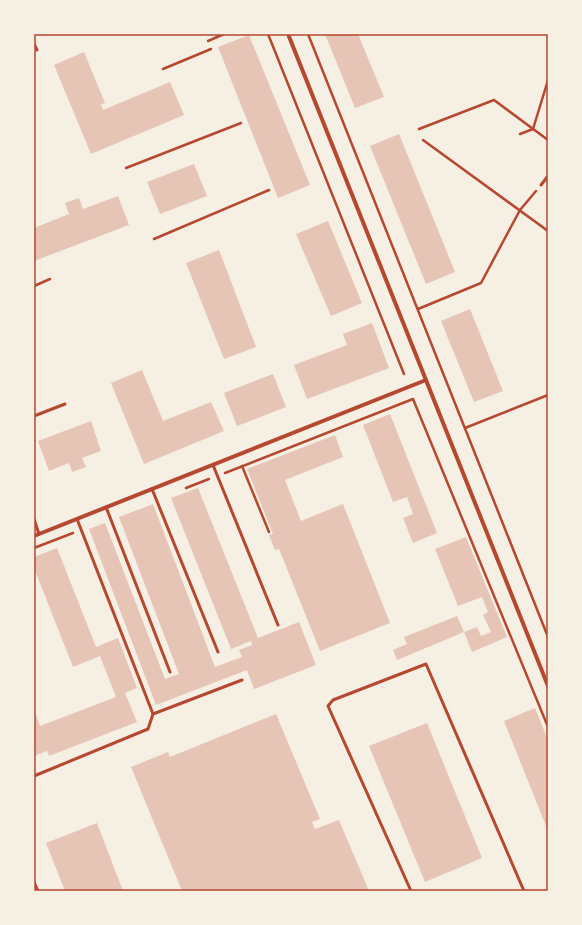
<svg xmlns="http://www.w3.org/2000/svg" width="582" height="925" font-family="'PT Sans Narrow',sans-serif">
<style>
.building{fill:#e6c5b7}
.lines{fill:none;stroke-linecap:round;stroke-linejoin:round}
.path{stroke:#b5482f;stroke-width:2.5}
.service{stroke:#b5482f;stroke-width:3}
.minor{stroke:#b5482f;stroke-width:4}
.neatline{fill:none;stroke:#b5482f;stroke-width:1.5}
</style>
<rect width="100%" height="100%" fill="#f6efe4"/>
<g class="building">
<polygon points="325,34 358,34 384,97 355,108"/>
<polygon points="249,35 310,185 278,198 218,47"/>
<polygon points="84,52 105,103 101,104 103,110 170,82 184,115 91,154 54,65"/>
<polygon points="399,134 455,272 426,284 370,146"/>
<polygon points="194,164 207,196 160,214 147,182"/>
<polygon points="118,196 129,225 34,261 34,228 69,214 65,203 79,198 83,209"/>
<polygon points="328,221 362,303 331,316 296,234"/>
<polygon points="219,250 256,347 224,359 186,263"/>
<polygon points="470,309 503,391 474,402 441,321"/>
<polygon points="372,323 389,368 307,399 294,365 347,345 343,334"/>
<polygon points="142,370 163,421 211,402 224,431 144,464 111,383"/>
<polygon points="273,374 286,407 237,426 224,393"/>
<polygon points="390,414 437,533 413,543 403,518 413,514 407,497 393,502 363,425"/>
<polygon points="91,421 101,451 82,458 86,467 72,472 69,463 49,471 38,441"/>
<polygon points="335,435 343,457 285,480 301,521 343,504 390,623 320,651 279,549 275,550 269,535 273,534 247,469"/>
<polygon points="198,488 258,638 299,622 316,665 254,689 247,670 156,705 89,529 105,523 165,679 179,674 119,517 153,504 215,667 242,657 239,650 252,645 251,641 231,649 171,498"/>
<polygon points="466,537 507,637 472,652 464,632 397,660 393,650 407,644 404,637 457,616 464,632 477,627 481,636 491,632 483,615 488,612 482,597 458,606 435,549"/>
<polygon points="57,548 96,647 118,638 137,688 125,693 137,722 49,756 47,751 34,756 34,716 36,715 40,726 116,697 100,656 73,667 34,568 34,557"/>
<polygon points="535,708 548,740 548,831 504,721"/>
<polygon points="276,714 320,819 312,822 315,829 339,820 369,891 182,891 131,767 168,752 170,757"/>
<polygon points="427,723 482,858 425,882 369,746"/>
<polygon points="97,823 123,891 65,891 46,843"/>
</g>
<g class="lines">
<g class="path">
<polyline points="268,34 404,374"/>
<polyline points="308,34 548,637"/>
<polyline points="208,41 224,34"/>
<polyline points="163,69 211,49"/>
<polyline points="419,129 494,100 548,140"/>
<polyline points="520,134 533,129 548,80"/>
<polyline points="423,140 548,231"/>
<polyline points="126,168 241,123"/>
<polyline points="154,239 269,190"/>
<polyline points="34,286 50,279"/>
<polyline points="418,309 481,283 520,210 536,191"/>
<polyline points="465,428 548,395"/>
<polyline points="242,466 269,532"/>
<polyline points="225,473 413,399 548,727"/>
<polyline points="186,488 209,479"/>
<polyline points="34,548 73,533"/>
</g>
<g class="service">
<polyline points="34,44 37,50"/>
<polyline points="541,185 548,176"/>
<polyline points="34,416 65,404"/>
<polyline points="213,465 278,625"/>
<polyline points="152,489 218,652"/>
<polyline points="106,507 170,672"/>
<polyline points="34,519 39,534"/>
<polyline points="77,519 153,714"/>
<polyline points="34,776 148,729 153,714 242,680"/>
<polyline points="34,882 38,891"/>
<polyline points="411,891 328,706 333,700 426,664 524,891"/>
</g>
<g class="minor">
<polyline points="288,34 548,686"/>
<polyline points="34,536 426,380"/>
</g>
</g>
<rect width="582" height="925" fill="none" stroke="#f6efe4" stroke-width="70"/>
<rect x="35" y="35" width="512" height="855" class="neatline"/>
</svg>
